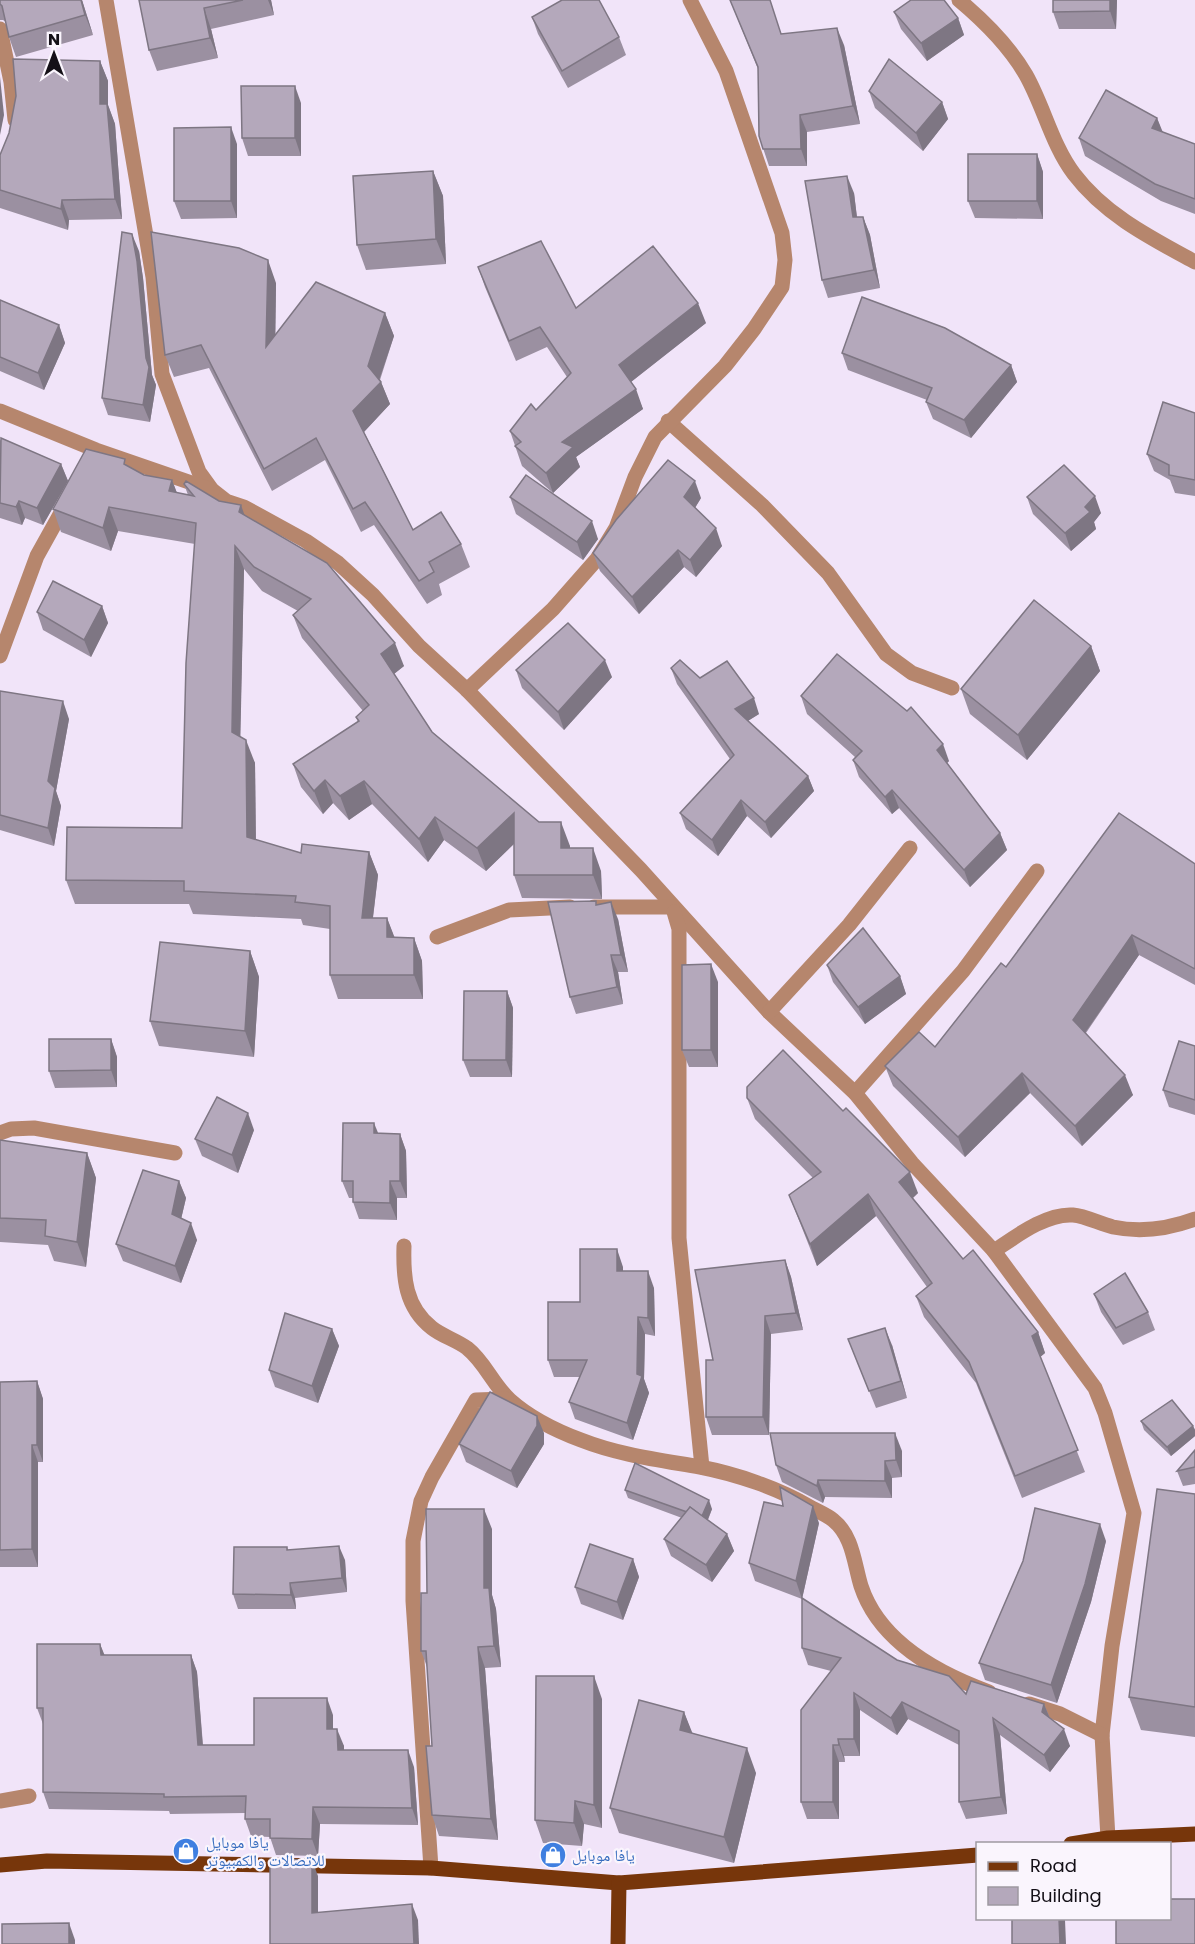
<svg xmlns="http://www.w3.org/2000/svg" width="1195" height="1944" font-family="Poppins,'Noto Naskh Arabic',sans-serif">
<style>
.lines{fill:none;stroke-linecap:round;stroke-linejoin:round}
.minor{stroke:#b6866d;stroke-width:15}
.major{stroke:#77360b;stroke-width:15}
.wall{fill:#9b90a1}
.shaded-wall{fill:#7e7683}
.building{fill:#b4a8bb;stroke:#7e7683;stroke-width:1.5}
.labels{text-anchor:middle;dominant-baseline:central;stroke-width:4.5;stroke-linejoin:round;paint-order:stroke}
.shop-label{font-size:16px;fill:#366cbe;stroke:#faf5fd;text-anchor:start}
</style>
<rect width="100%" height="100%" fill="#f1e4f9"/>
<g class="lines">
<g class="minor">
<polyline points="106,0 153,277 162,374 199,472 212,490 226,501 244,507 306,541 338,563 373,595 419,646 467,690 641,870 769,1012 855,1093 912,1163 994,1251 1095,1388 1105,1413 1134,1513 1112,1646 1102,1735 1108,1838"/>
<path d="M959 0C984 21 1010 47 1026 75 1044 107 1052 145 1074 174 1105 215 1151 238 1195 262"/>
<polyline points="0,29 11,82 15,120"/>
<polyline points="0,411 96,450 212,490"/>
<polyline points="668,421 762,505 828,573 886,654 912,673 952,688"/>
<polyline points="0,656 37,556 67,502"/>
<polyline points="467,690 553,609 597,559 616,528 635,477 655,437 725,366 754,329 782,287 785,260 782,233 726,71 690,0"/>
<polyline points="594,907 672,907"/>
<polyline points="674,912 679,929 679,1238 702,1467"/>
<polyline points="437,937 509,910 570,907"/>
<polyline points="769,1012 849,925 910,848"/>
<polyline points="855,1093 963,971 1037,871"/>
<polyline points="0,1133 11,1129 34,1128 175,1153"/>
<path d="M404 1246C403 1277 405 1307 432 1328 442 1336 456 1340 467 1348 485 1362 493 1385 510 1400 529 1417 557 1431 581 1440 619 1455 660 1460 700 1467 736 1474 778 1488 810 1507 817 1511 827 1515 833 1520 853 1536 854 1563 861 1586 879 1641 937 1673 989 1692"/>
<path d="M994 1251C1015 1237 1046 1213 1073 1215 1086 1216 1100 1224 1113 1227 1142 1233 1168 1229 1195 1219"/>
<polyline points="1029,1704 1060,1714 1102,1735"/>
<polyline points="0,1801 29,1796"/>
<polyline points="431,1868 413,1601 413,1541 421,1501 432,1477 476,1400 506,1399"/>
</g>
<g class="major">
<polyline points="1071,1844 1108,1838 1195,1834"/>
<polyline points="0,1865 47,1861 431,1868 619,1883"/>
<polyline points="618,1944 619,1883 978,1855"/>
</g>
</g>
<g class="wall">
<polygon points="0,0 82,0 93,35 16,57 9,37 6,22 3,20 0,20"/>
<polygon points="139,0 271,0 274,15 211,29 218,58 157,71 149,50"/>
<polygon points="730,0 782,34 844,45 860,124 807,132 807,166 769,166 759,136 758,69"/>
<polygon points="1053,0 1117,0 1116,29 1059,29 1053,12"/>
<polygon points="894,12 958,18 964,35 927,61 901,29"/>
<polygon points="532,17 619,37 626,55 568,88 538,34"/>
<polygon points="100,61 108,81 108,105 115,124 122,219 69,220 68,230 0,208 0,155"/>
<polygon points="869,91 942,102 948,119 923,151 875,108"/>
<polygon points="301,103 301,156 248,156 242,138"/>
<polygon points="1157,118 1162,132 1195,144 1195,214 1161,201 1085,156 1079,138"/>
<polygon points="237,144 237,218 181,219 174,201"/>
<polygon points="1037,154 1043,172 1043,219 975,218 968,201"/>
<polygon points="433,171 443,196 446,264 366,270 357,245"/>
<polygon points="854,193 857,217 863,217 870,235 880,288 828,298 822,280"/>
<polygon points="139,251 143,278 152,375 156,385 150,422 108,415 102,398"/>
<polygon points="478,267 576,308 706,323 631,382 643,409 576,457 580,467 553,493 522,466 510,431 536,410 567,377 547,347 516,361 485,287"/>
<polygon points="276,283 275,336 385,313 394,336 380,380 381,382 390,404 364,432 413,530 461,544 470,567 439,584 442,595 427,604 374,525 361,532 325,460 272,491 209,368 174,377 165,355"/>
<polygon points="0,300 59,325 65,343 44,390 0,371"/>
<polygon points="842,353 1011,365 1017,382 971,438 933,419 926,402 927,400 848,370"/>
<polygon points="1195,413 1195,496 1175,493 1170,480 1154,471 1147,454"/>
<polygon points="0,440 61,464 68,481 43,525 25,518 22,525 0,518"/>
<polygon points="127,466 144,475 172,480 177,493 188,495 184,484 245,515 404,666 394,674 432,732 539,822 570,846 570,848 601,871 602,899 522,898 514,875 514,844 486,871 444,840 428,862 372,804 349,820 333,803 323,814 301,787 293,764 358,722 356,717 363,711 302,638 293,615 298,611 262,591 244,569 240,737 255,763 256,840 301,853 369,852 378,875 373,918 387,918 394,937 414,938 422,961 423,999 338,999 330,975 330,929 303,925 301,919 193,914 189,904 75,904 66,880 182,828 195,544 118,531 111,551 61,532 53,509"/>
<polygon points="510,497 598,539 583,560 516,514"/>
<polygon points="1027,497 1101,513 1094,522 1096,529 1071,551 1033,514"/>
<polygon points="701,498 695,508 722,546 696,577 684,567 639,614 600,571 593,553"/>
<polygon points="102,606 108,623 91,657 43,630 37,612"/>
<polygon points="1091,646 1100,671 1027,760 970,714 961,689"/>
<polygon points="671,668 700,678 759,714 748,721 808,776 814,791 771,838 747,816 718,856 686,829 680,813 730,759 677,684"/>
<polygon points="516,670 612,677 564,730 522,688"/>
<polygon points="0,691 69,719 56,791 61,806 54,846 0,830"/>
<polygon points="801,696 949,761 947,763 1000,833 1007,850 970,887 899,808 892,814 859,777 853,760 855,757 807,714"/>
<polygon points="1195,864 1195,985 1139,955 1086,1033 1133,1095 1082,1146 1030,1093 965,1157 893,1086 885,1066 935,1047 1006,967"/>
<polygon points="618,919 628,972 618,972 623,1004 576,1014 570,997"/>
<polygon points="250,951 259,977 254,1057 159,1046 150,1021"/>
<polygon points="827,965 900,976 906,994 865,1024 833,982"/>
<polygon points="718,982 718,1067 689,1067 682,1050"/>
<polygon points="507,991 513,1008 512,1077 470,1077 463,1060"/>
<polygon points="111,1039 117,1057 117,1087 55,1088 49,1071"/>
<polygon points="1195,1046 1195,1115 1169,1107 1163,1090"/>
<polygon points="747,1098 918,1193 913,1198 963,1259 1038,1332 1045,1353 1040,1357 1085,1472 1022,1498 976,1383 924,1317 916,1296 927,1287 876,1216 817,1266 789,1195 813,1178 755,1119"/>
<polygon points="254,1130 238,1173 202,1156 195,1139"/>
<polygon points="378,1133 400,1134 406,1151 407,1198 397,1198 397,1220 359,1219 353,1202 353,1198 349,1198 342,1181"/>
<polygon points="0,1140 87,1153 96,1178 86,1267 54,1261 48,1245 0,1242"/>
<polygon points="179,1181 186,1198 181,1219 197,1240 181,1283 123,1261 116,1244"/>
<polygon points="785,1260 791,1277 803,1330 771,1334 769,1435 712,1435 706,1417 713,1360"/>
<polygon points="623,1267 623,1271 654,1288 655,1336 645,1334 644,1379 649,1393 633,1440 575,1419 569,1402 580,1377 554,1377 548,1360 580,1302"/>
<polygon points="1094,1294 1148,1312 1155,1330 1123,1345 1101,1312"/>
<polygon points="332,1329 339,1346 318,1403 275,1387 269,1370"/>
<polygon points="848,1339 892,1345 907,1398 876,1408"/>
<polygon points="37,1381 43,1399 43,1462 38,1462 38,1567 0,1567 0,1382"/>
<polygon points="1141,1421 1193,1426 1195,1430 1195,1436 1171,1456 1144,1430"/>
<polygon points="544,1433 544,1444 517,1488 466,1462 459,1444"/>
<polygon points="1195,1450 1195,1484 1183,1486 1177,1471"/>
<polygon points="902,1451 902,1477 892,1478 892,1498 825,1497 823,1503 782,1482 776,1465"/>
<polygon points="625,1490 712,1509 708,1520 727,1534 734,1551 712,1582 671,1556 664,1539 682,1518 628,1498"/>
<polygon points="1195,1494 1195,1737 1141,1730 1129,1697"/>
<polygon points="819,1523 802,1599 755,1581 749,1563"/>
<polygon points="492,1529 492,1595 496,1609 501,1667 485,1668 498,1840 439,1836 432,1815 432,1746 427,1667 421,1651 427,1593"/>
<polygon points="1106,1541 1091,1602 1057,1703 985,1680 979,1663"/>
<polygon points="287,1547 288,1550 345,1560 347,1592 295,1598 296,1609 238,1609 233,1594"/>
<polygon points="633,1559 639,1577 623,1620 581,1604 575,1587"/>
<polygon points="100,1644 104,1655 191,1655 197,1672 203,1745 254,1745 333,1715 333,1729 344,1746 344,1750 414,1767 418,1825 320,1824 318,1856 276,1855 270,1837 251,1836 245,1819 245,1813 170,1814 169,1811 49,1809 43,1792 43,1724 37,1708"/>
<polygon points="802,1648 897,1660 966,1694 1044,1704 1050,1718 1070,1746 1050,1772 1000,1735 1007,1814 966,1819 959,1802 959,1745 908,1719 897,1735 860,1710 860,1756 844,1756 845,1762 839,1762 839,1819 807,1819 801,1802 831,1671 808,1665"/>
<polygon points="602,1699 602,1828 584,1824 582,1846 543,1843 535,1820"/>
<polygon points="684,1712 692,1734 756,1773 734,1863 619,1833 610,1808"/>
</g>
<g class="shaded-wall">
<polygon points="81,0 82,0 93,35 85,15"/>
<polygon points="268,0 271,0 274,15"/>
<polygon points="1110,0 1117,0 1116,29 1110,11"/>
<polygon points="204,8 211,29 218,58 210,38"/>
<polygon points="958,18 964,35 927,61 921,43"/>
<polygon points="837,28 844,45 860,124 853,106"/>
<polygon points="100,61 108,81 108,105 115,124 122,219 115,199 100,104"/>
<polygon points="0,77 4,115 0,135"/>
<polygon points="295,86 301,103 301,156 295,138"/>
<polygon points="942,102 948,119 923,151 916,133"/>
<polygon points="800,115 807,132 807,166 801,149"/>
<polygon points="1157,118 1164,135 1152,128"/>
<polygon points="231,127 237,144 237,218 231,201"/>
<polygon points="1037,154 1043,172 1043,219 1037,201"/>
<polygon points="433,171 443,196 446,264 436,239"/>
<polygon points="847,176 854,193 859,235 853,217"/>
<polygon points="62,200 69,220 68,230 61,209"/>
<polygon points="863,217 870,235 880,288 874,270"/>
<polygon points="132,234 139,251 143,278 152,375 156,385 150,422 143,405 146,358"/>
<polygon points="268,260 276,283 275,370 266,347"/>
<polygon points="698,303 706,323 627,385 619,365"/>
<polygon points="385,313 394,336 377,386 381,382 390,404 362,434 353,411"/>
<polygon points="59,325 65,343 44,390 38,373"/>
<polygon points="1011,365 1017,382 971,438 964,420"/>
<polygon points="636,389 643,409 576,457 580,467 553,493 546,473 562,442"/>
<polygon points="61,464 68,481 43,525 37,508"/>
<polygon points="172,480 181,504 169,491"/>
<polygon points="695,481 701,498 691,514 684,497"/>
<polygon points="1095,496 1101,513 1094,522 1096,529 1071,551 1065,533 1085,507"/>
<polygon points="19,501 25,518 22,525 16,507"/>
<polygon points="241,505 249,528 239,512"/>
<polygon points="109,507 118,531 111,551 103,528"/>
<polygon points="592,521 598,539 583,560 577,542"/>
<polygon points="716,528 722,546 696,577 690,560"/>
<polygon points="235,546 244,569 240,755 232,732"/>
<polygon points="678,550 684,567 639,614 632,597"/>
<polygon points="102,606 108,623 91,657 84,640"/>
<polygon points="395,643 404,666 390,677 381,654"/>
<polygon points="1091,646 1100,671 1027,760 1018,735"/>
<polygon points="605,660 612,677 564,730 558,712"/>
<polygon points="754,698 759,714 741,725 735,709"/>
<polygon points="63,701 69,719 56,791 61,806 54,846 48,828 48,781"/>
<polygon points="246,740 255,763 256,860 247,837"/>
<polygon points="943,744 949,761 943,767 937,750"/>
<polygon points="808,776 814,791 771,838 765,822"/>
<polygon points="325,780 333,803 323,814 314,791"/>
<polygon points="364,781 372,804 349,820 340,796"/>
<polygon points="892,790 899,808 892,814 885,797"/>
<polygon points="741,800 747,816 718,856 712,840"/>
<polygon points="514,813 522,836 486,871 477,848"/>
<polygon points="435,817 444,840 428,862 419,839"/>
<polygon points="561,822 570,846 570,871 561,848"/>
<polygon points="1000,833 1007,850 970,887 964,870"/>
<polygon points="593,848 601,871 602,899 593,875"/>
<polygon points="369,852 378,875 370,941 362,918"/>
<polygon points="611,902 618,919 628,972 621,955"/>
<polygon points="387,918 396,941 387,937"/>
<polygon points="1132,935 1139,955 1080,1040 1073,1020"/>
<polygon points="414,938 422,961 423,999 414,975"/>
<polygon points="250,951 259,977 254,1057 245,1031"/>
<polygon points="611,955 618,972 623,1004 617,987"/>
<polygon points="711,964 718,982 718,1067 711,1050"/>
<polygon points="900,976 906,994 865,1024 858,1007"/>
<polygon points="507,991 513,1008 512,1077 506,1060"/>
<polygon points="111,1039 117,1057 117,1087 111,1070"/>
<polygon points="1022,1073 1030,1093 965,1157 958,1137"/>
<polygon points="1125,1075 1133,1095 1082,1146 1075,1126"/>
<polygon points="248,1113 254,1130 238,1173 232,1155"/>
<polygon points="374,1123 381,1140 374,1133"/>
<polygon points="400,1134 406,1151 407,1198 400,1181"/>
<polygon points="87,1153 96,1178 86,1267 77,1242"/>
<polygon points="910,1172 918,1193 907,1203 899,1182"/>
<polygon points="179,1181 186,1198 178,1232 172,1214"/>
<polygon points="390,1181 397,1198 397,1220 390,1203"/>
<polygon points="868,1194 876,1216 817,1266 810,1244"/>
<polygon points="191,1223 197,1240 181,1283 175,1266"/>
<polygon points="617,1249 623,1267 623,1288 617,1271"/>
<polygon points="785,1260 791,1277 803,1330 796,1313"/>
<polygon points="648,1271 654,1288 655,1336 648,1318"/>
<polygon points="765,1316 771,1334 769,1435 763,1417"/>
<polygon points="638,1317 645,1334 644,1379 649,1393 633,1440 627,1423 637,1374"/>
<polygon points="885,1328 892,1345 907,1398 901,1381"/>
<polygon points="332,1329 339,1346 318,1403 312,1386"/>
<polygon points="1038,1332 1045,1353 1039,1358 1032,1336"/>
<polygon points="37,1381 43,1399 43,1462 37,1445"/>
<polygon points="537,1416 544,1433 544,1444 517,1488 511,1471"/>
<polygon points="1193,1426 1195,1430 1195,1436 1171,1456 1167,1447"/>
<polygon points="895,1433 902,1451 902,1477 896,1460"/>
<polygon points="32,1445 38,1462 38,1567 32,1549"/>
<polygon points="885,1461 892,1478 892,1498 885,1481"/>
<polygon points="818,1480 825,1497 823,1503 817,1486"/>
<polygon points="709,1500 712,1509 705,1526 702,1517"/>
<polygon points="813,1506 819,1523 802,1599 796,1581"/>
<polygon points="484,1509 492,1529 492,1595 496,1609 501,1667 494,1646 484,1588"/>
<polygon points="1100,1524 1106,1541 1091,1602 1057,1703 1051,1685"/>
<polygon points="727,1534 734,1551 712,1582 706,1565"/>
<polygon points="339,1546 345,1560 347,1592 342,1578"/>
<polygon points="633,1559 639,1577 623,1620 617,1602"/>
<polygon points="290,1583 295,1598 296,1609 291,1595"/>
<polygon points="100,1644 107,1661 101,1655"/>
<polygon points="478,1647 485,1668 498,1840 491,1819"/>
<polygon points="191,1655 197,1672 204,1762 198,1745"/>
<polygon points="594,1676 602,1699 602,1828 594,1805"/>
<polygon points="854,1693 860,1710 860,1756 854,1739"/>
<polygon points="327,1698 333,1715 333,1746 327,1729"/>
<polygon points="902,1702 908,1719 897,1735 891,1718"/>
<polygon points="1044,1704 1051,1721 1042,1712"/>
<polygon points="684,1712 694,1737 680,1730"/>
<polygon points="993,1718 1000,1735 1007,1814 1001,1797"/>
<polygon points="337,1729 344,1746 344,1767 338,1750"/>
<polygon points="1064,1729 1070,1746 1050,1772 1044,1755"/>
<polygon points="838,1739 844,1756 845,1762 839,1745"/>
<polygon points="833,1745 839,1762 839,1819 833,1802"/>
<polygon points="747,1748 756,1773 734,1863 724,1837"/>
<polygon points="408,1750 414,1767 418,1825 412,1808"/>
<polygon points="575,1801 584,1824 582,1846 574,1823"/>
<polygon points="313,1807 320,1824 318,1856 312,1839"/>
<polygon points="312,1860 318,1876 318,1929 312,1913"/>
<polygon points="412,1904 418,1920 419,1944 414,1944"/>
<polygon points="1059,1918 1065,1918 1065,1920 1066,1944 1060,1944"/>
<polygon points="69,1923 75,1940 75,1944 69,1944"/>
</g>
<g class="building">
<polygon points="0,0 81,0 85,15 9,37 2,6 0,4"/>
<polygon points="139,0 243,0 204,8 210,38 149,50"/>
<polygon points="562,0 599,0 619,37 562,71 532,17"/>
<polygon points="730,0 770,0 781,34 837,28 853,106 800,115 801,149 763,149 759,136 758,67"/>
<polygon points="911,0 944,0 958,18 921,43 894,12"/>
<polygon points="1053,0 1110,0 1110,11 1053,12"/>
<polygon points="13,59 100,61 100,104 107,104 115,199 62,200 61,209 0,190 0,155 9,133 16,96"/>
<polygon points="889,59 942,102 916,133 869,91"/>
<polygon points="241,86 295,86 295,138 242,138"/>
<polygon points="1106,90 1157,118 1152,128 1195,144 1195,199 1155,184 1079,138"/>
<polygon points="231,127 231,201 174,201 174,128"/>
<rect x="968" y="154" width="69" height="47"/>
<polygon points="433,171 436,239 357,245 353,176"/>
<polygon points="847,176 853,217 863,217 874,270 822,280 805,181"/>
<polygon points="122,232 132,234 137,261 146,358 149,367 143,405 102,398"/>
<polygon points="151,232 239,248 268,260 266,347 316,282 385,313 368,366 381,382 353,411 413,530 441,512 461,544 429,562 434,572 419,581 365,502 353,509 316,438 264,469 201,345 165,355"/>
<polygon points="541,241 576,308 653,246 698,303 619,365 636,389 562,442 573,447 546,473 515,446 521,442 510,431 531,404 536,410 571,373 540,327 509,341 478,267"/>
<polygon points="862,297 945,328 1011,365 964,420 926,402 932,388 842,353"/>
<polygon points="0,300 59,325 38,373 0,357"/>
<polygon points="1163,402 1195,413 1195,480 1169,475 1169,465 1147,454"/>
<polygon points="1,438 61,464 37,508 19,501 16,507 0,503"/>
<polygon points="86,449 125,459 124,464 144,475 172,480 169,491 194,496 184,484 186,481 219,501 241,505 239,512 327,563 395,643 381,654 432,732 539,822 561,822 561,848 593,848 593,875 514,875 514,813 477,848 435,817 419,839 364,781 340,796 325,780 314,791 293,764 359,721 356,717 369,705 293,615 311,599 254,567 235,546 232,732 246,740 247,837 301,853 302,844 369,852 362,918 387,918 387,937 414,938 414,975 330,975 330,906 295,902 296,896 184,891 184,881 66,880 67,827 182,828 186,663 196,523 109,507 103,528 53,509"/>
<polygon points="668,460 695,481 684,497 716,528 690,560 678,550 632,597 593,553 616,520"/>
<polygon points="1064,465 1095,496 1085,507 1090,512 1065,533 1027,497"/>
<polygon points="526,475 592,521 577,542 510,497"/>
<polygon points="53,581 102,606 84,640 37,612"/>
<polygon points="1034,600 1091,646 1018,735 961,689"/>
<polygon points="568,623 605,660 558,712 516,670"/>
<polygon points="837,654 907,711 911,707 943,744 937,750 1000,833 964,870 892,790 885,797 853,760 862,751 801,696"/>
<polygon points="680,660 700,678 727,661 754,698 735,709 808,776 765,822 741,800 712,840 680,813 734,755 671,668"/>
<polygon points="0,691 63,701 48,781 55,788 48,828 0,815"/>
<polygon points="1119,813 1195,864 1195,969 1132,935 1073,1020 1125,1075 1075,1126 1022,1073 958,1137 885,1066 919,1032 935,1047 1001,963 1006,967"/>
<polygon points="596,901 596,905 611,902 621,955 611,955 617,987 570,997 548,902"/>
<polygon points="863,928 900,976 858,1007 827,965"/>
<polygon points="160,942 250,951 245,1031 150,1021"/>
<polygon points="711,964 711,1050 682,1050 682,965"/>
<polygon points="464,991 507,991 506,1060 463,1060"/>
<polygon points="49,1039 111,1039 111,1070 49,1071"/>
<polygon points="1179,1041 1195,1046 1195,1100 1163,1090"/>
<polygon points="783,1050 843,1111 846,1108 910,1172 899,1182 963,1259 973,1250 1038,1332 1032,1336 1078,1450 1015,1476 969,1362 916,1296 932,1283 868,1194 810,1244 789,1195 821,1172 747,1098 747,1087"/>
<polygon points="217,1097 248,1113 232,1155 195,1139"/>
<polygon points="343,1123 374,1123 374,1133 400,1134 400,1181 390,1181 390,1203 353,1202 353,1181 342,1181"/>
<polygon points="0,1140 87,1153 77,1242 45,1236 46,1220 0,1218"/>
<polygon points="143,1170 179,1181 172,1214 191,1223 175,1266 116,1244"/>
<polygon points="580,1249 617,1249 617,1271 648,1271 648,1318 638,1317 637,1374 642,1376 627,1423 569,1402 587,1360 548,1360 548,1302 580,1302"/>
<polygon points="785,1260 796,1313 765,1316 763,1417 706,1417 706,1360 713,1360 695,1270"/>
<polygon points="1125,1273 1148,1312 1116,1328 1094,1294"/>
<polygon points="285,1313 332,1329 312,1386 269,1370"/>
<polygon points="885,1328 901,1381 869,1391 848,1339"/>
<polygon points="37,1381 37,1445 32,1445 32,1549 0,1550 0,1382"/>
<polygon points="490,1392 537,1416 537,1426 511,1471 459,1444"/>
<polygon points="1172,1400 1193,1426 1167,1447 1141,1421"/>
<polygon points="770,1433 895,1433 896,1460 885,1461 885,1481 818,1480 817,1486 776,1465"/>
<polygon points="1195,1450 1195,1467 1177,1471"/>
<polygon points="635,1463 709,1500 702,1516 690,1507 687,1512 625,1490"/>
<polygon points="780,1487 813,1506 796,1581 749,1563 764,1502 783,1506"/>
<polygon points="1157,1489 1195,1494 1195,1707 1129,1697"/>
<polygon points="690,1507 727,1534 706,1565 664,1539"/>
<polygon points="1035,1508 1100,1524 1085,1584 1051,1685 979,1663 1023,1561"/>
<polygon points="426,1509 484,1509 484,1588 489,1588 494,1646 478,1647 491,1819 432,1815 426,1746 432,1746 426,1651 421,1651 421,1593 427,1593"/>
<polygon points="590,1544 633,1559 617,1602 575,1587"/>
<polygon points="339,1546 342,1578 290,1583 291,1595 233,1594 234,1547 287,1547 287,1550"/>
<polygon points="802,1598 897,1660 949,1676 966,1694 971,1681 1044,1704 1042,1712 1064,1729 1044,1755 993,1718 1001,1797 959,1802 959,1731 902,1702 891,1718 854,1693 854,1739 838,1739 839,1745 833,1745 833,1802 801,1802 801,1710 841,1658 802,1648"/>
<polygon points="37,1644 100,1644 101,1655 191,1655 198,1745 254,1745 254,1698 327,1698 327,1729 337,1729 338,1750 408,1750 412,1808 313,1807 312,1839 270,1838 270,1819 245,1819 246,1796 164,1797 164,1794 43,1792 43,1708 37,1708"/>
<polygon points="536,1676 594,1676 594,1805 575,1801 574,1823 535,1820"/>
<polygon points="639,1700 684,1712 680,1730 747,1748 724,1837 610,1808"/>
<polygon points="270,1859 312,1860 312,1913 412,1904 414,1944 270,1944"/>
<polygon points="1170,1899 1195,1899 1195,1944 1116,1944 1116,1918 1170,1918"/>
<polygon points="1012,1918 1059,1918 1060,1944 1012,1944"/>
<polygon points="69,1923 69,1944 2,1944 2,1924"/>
</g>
<defs>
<symbol id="shop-disc" viewBox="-11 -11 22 22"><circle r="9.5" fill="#3f7fe0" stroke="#faf5fd"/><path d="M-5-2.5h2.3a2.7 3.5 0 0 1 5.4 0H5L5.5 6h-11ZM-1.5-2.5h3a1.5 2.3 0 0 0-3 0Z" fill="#fff"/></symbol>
</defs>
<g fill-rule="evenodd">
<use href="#shop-disc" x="171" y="1836" width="30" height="30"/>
<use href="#shop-disc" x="538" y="1840" width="30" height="30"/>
</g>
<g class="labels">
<g class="shop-label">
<text x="206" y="1842">يافا موبايل<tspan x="206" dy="18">للاتصالات والكمبيوتر</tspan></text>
<text x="572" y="1855">يافا موبايل</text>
</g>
</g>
<rect x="976" y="1842" width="195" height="78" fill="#faf5fd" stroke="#9e99a1" stroke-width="1.5"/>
<rect x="988" y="1862" width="30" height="9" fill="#77360b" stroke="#9e99a1" stroke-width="1.5"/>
<text x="1030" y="1872" font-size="18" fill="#141017">Road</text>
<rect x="988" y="1887" width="30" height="18" fill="#b4a8bb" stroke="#9e99a1" stroke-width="1.5"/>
<text x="1030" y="1902" font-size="18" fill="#141017">Building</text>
<g transform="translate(54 54)" stroke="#faf5fd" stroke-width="4.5" paint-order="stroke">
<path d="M0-4.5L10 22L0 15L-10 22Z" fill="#141017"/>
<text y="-9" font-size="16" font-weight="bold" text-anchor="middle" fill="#141017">N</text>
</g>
</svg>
